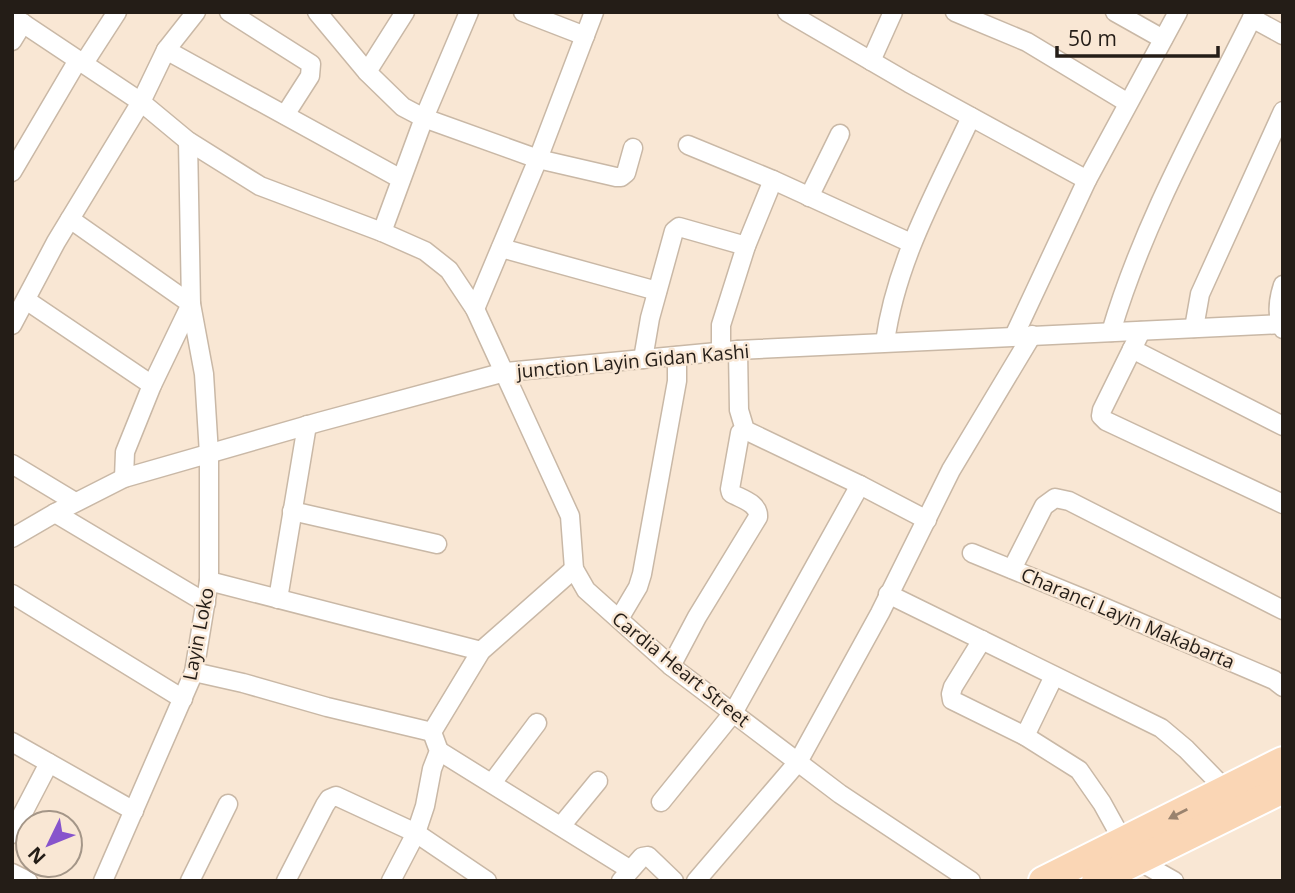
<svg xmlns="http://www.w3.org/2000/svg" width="1295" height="893" font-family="'Open Sans',sans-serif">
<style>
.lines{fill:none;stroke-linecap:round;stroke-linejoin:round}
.minor-casing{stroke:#c9b8a6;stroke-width:21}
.primary-casing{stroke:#fff;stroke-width:32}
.minor{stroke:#fff;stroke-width:18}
.primary{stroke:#fad6b5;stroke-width:28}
.oneway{fill:#9a836e}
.labels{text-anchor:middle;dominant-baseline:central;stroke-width:5;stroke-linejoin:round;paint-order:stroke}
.street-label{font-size:19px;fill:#241d17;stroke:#f9e7d4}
</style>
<rect width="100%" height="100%" fill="#f9e7d4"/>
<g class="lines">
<defs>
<g id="minor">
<polyline points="229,12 311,64 310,76 285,115"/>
<polyline points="317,12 367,72 403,107 424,118 538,159 616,177 621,177 626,173 633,148"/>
<polyline points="523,12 585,36"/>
<polyline points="787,12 909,83 1087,180"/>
<polyline points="955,12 1027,42 1128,103"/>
<polyline points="1115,12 1163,39"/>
<polyline points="12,16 141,102 188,141 260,186 382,232 425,251 449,270 475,309 570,516 574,569 586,590 671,666 840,794 971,881"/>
<polyline points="1252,18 1283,35"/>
<polyline points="12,41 23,23"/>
<polyline points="166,50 401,179"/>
<polyline points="871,61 893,12"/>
<polyline points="84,63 117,12"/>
<polyline points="367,72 405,12"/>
<polyline points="688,145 773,180 911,243"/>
<polyline points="12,172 78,60"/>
<polyline points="809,197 840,134"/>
<polyline points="70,219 191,304 152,385 125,452 124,478"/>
<polyline points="382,232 424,118 469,12"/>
<polyline points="501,248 657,291"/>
<path d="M1283 285C1278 300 1276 315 1283 329"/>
<polyline points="26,300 152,385"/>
<polyline points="475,309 538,159 594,12"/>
<polyline points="12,325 56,242 141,102 166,50 196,12"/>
<polyline points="1194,328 1200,294 1283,111"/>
<polyline points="1141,331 1102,410 1101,416 1106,421 1283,504"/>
<path d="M1111 332C1144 220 1203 117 1255 12"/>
<polyline points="1014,336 1087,180 1178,12"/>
<path d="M885 342C896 261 937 190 971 117"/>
<polyline points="1132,349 1283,426"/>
<polyline points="738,350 739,410 745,430 860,485 927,520"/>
<polyline points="721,352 721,325 746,246 773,180"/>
<polyline points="643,359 650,318 674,231 679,227 746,246"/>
<polyline points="12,464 75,502"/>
<polyline points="292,511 437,544"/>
<polyline points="55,513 206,603"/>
<polyline points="12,538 55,513 124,478 319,422 505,372 738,350 1283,324"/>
<polyline points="972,553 1087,600 1274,680 1283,687"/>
<polyline points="1012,569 1044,506 1055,498 1069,501 1283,610"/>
<polyline points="209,581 481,651"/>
<polyline points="12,594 183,699"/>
<polyline points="888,594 1161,728 1186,749 1226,790"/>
<polyline points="278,599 307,425"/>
<polyline points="619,619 638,587 642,574 677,381 677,356"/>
<polyline points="982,640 953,687 951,694 952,700 1025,736 1079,770 1102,803 1123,841"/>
<path d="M671 666 697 617 758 517C759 503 741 499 731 493L730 489 740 433 745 430"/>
<polyline points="194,672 243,683 327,707 432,732"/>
<polyline points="1025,736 1054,676"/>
<polyline points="12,742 134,811"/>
<polyline points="439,751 629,869"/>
<polyline points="492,783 537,723"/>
<polyline points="661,802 733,713 860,485"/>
<polyline points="561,826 598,781"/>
<polyline points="12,834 49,763"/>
<polyline points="1137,860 1174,881"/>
<polyline points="12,873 28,881"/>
<polyline points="103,881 194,672 209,581 209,454 204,374 191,304 188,141"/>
<polyline points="190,881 228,804"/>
<polyline points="286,881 325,805 329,799 336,796 416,833 487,881"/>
<polyline points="391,881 416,833 425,806 432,769 439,751 432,732 481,651 574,569"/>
<polyline points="621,881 642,857 648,856 674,881"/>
<polyline points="696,881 798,762 880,613 951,470 1032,335"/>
</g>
<g id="primary">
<polyline points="1043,881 1283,761"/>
<polyline points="1096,881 1283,789"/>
</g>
</defs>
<use href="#minor" class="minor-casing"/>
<use href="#primary" class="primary-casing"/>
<use href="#minor" class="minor"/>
<use href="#primary" class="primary"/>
</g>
<defs><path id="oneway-solid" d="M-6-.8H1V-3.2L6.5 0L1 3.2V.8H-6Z" transform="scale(1.75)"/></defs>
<use class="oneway" href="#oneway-solid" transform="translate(1178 814) rotate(153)"/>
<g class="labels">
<g class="street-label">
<text transform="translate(633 361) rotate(-5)">junction Layin Gidan Kashi</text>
<text transform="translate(1128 618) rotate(23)">Charanci Layin Makabarta</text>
<text transform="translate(198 634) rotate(-79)">Layin Loko</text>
<text transform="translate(681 669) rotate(39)">Cardia Heart Street</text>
</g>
</g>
<rect width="1295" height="893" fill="none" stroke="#241d17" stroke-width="28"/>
<g transform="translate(49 844) rotate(227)"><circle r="33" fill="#f9e7d4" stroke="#a49688" stroke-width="2"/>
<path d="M0-5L12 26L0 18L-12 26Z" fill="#8754cc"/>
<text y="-10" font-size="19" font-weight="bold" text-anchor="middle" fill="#241d17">N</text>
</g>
<path d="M1057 46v10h161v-10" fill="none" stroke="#241d17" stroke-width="3.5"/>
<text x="1068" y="46" font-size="21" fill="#241d17" stroke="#f9e7d4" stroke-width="5" paint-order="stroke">50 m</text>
</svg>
